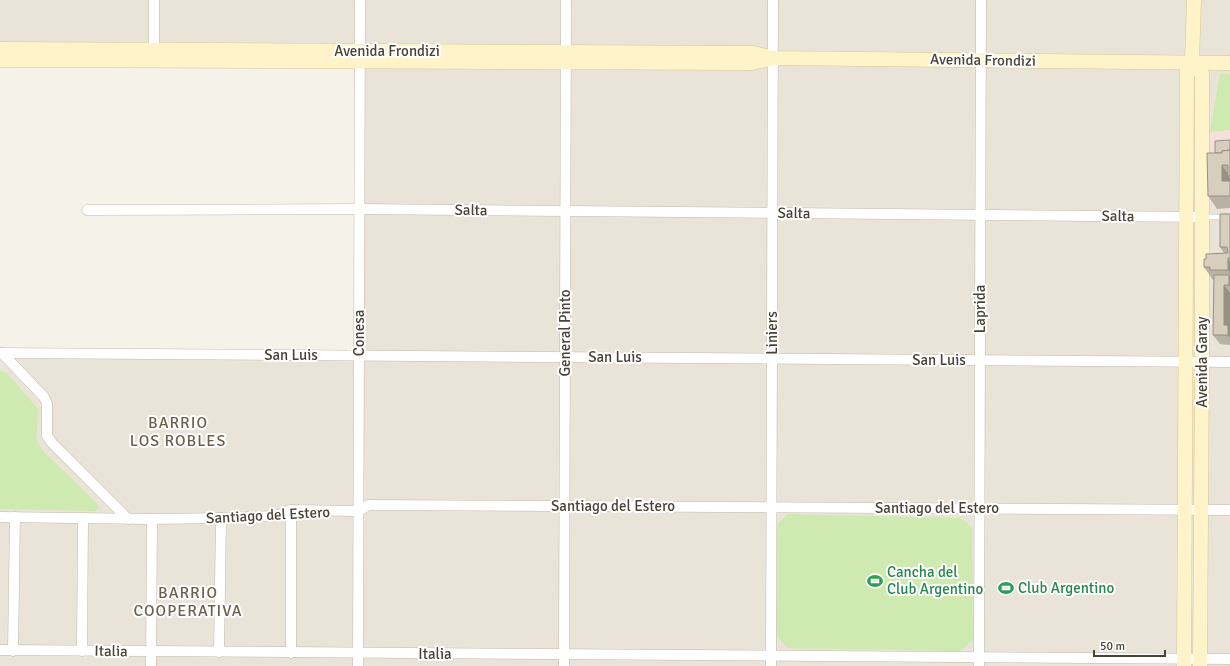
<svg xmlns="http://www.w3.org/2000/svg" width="1230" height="666" font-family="Signika,sans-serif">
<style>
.residential{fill:#e9e4d7}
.medical{fill:#f6e0dc}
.green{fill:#ceeab0}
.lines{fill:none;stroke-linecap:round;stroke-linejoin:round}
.lane-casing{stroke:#c1baab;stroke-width:6}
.street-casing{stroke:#c1baab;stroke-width:11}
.secondary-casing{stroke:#d6c897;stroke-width:15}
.lane{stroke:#fff;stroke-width:5}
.street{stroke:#fff;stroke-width:10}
.secondary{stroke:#fff4c9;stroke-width:14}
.wall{fill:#b9b1a3}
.shaded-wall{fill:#969085}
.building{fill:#d7cebe;stroke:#969085}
.labels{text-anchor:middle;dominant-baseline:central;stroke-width:4;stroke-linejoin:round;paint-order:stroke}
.street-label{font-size:15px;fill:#494337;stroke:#fff}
.leisure-label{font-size:15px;fill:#27864d;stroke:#fff;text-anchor:start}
.neighbourhood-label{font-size:16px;letter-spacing:1px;fill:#6c614d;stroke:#fff}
</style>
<rect width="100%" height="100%" fill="#f5f2e9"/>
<polygon class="residential" points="0,0 1230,0 1230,666 0,666 0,353 359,356 359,63 0,60"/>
<polygon class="medical" points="1230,130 1230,209 1212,209 1210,132"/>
<g class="green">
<polygon points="1220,74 1230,74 1230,130 1210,132"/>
<polygon points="0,370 7,373 39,410 36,439 42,450 99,506 96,511 0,509"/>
<polygon points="787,514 960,518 972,527 973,640 960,651 788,648 777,636 777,525"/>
</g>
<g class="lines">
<defs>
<polyline id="lane" points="1203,217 1230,217"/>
<g id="street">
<polyline points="154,55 154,0"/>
<polyline points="87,210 359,209 1202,217"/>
<polyline points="0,353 1230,362"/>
<polyline points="2,353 44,397 47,404 47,436 52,443 128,519"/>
<polyline points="0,517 152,519 221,518 276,516 291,510 358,511 369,505 1230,510"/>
<polyline points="0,650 1230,659"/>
<polyline points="13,651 15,517"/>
<polyline points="82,651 83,518"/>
<polyline points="219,652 221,518"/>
<polyline points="291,653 291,510"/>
<polyline points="151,666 152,519"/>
<polyline points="358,666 360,0"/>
<polyline points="564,666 566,0"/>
<polyline points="771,666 773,0"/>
<polyline points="979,666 981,0"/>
</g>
<g id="secondary">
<polyline points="0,49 753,53 773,58 1230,63"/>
<polyline points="0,60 752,63 770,59"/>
<polyline points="1192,62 1202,74 1202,361 1200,666"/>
<polyline points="1184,666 1187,69 1192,62 1194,0"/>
</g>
</defs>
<use href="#lane" class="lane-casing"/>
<use href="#street" class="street-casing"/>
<use href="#secondary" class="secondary-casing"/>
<use href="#lane" class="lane"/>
<use href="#street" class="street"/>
<use href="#secondary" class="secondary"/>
</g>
<g class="wall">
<polygon points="1230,140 1230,208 1217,209 1208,196 1215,153"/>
<polygon points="1230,214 1230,345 1220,344 1213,335 1214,280 1213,280 1204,267 1206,259 1224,253 1220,247"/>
</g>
<g class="shaded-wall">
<polygon points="1222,165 1229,176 1228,176 1230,179 1230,192 1222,181"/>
<polygon points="1228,258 1230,262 1230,273 1228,270"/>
<polygon points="1229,275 1230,277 1230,287 1229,285"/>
<polygon points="1224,285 1230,293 1230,338 1228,335 1224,325"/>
</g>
<g class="building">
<polygon points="1230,140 1230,150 1222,151 1222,153 1215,153 1215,141"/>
<polygon points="1230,150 1230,176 1228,176 1228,165 1222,165 1222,181 1230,181 1230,196 1208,196 1207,153 1222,153 1222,151"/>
<polygon points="1220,214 1230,214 1230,258 1228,258 1228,270 1210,270 1210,267 1204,267 1204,259 1206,259 1206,254 1228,253 1227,247 1220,247"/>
<polygon points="1214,275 1229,275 1229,285 1224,285 1224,325 1228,325 1228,335 1213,335"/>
</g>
<defs>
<symbol id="stadium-bare" viewBox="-9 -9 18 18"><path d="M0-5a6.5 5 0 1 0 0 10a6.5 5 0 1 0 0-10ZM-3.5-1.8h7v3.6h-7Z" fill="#2e9e5b" stroke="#fff" stroke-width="2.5" paint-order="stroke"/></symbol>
</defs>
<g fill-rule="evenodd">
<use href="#stadium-bare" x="864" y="570" width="22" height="22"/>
<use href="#stadium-bare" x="995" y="577" width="22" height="22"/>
</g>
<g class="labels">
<g class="street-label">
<text x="387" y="51">Avenida Frondizi</text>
<text transform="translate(983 60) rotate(1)">Avenida Frondizi</text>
<text transform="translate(471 210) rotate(1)">Salta</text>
<text transform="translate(794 213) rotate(1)">Salta</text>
<text transform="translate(1118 216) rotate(1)">Salta</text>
<text transform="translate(980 309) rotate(-90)">Laprida</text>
<text transform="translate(359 333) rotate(-90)">Conesa</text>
<text transform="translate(565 333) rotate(-90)">General Pinto</text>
<text transform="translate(772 333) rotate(-90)">Liniers</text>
<text x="291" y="355">San Luis</text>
<text x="615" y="357">San Luis</text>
<text x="939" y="360">San Luis</text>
<text transform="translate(1202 362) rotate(-90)">Avenida Garay</text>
<text x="613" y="506">Santiago del Estero</text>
<text x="937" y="508">Santiago del Estero</text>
<text transform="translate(268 515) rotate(-3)">Santiago del Estero</text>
<text transform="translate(111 651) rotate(1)">Italia</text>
<text x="435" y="654">Italia</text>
</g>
<g class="leisure-label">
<text x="887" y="572">Cancha del<tspan x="887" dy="17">Club Argentino</tspan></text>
<text x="1018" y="588">Club Argentino</text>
</g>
<g class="neighbourhood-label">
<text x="178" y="423">BARRIO<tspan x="178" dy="18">LOS ROBLES</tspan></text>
<text x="188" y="593">BARRIO<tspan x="188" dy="18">COOPERATIVA</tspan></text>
</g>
</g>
<path d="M1094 650v6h71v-6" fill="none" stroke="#494337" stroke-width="2"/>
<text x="1100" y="650" font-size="12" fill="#494337" stroke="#ffffff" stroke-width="3" paint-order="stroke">50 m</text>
</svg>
